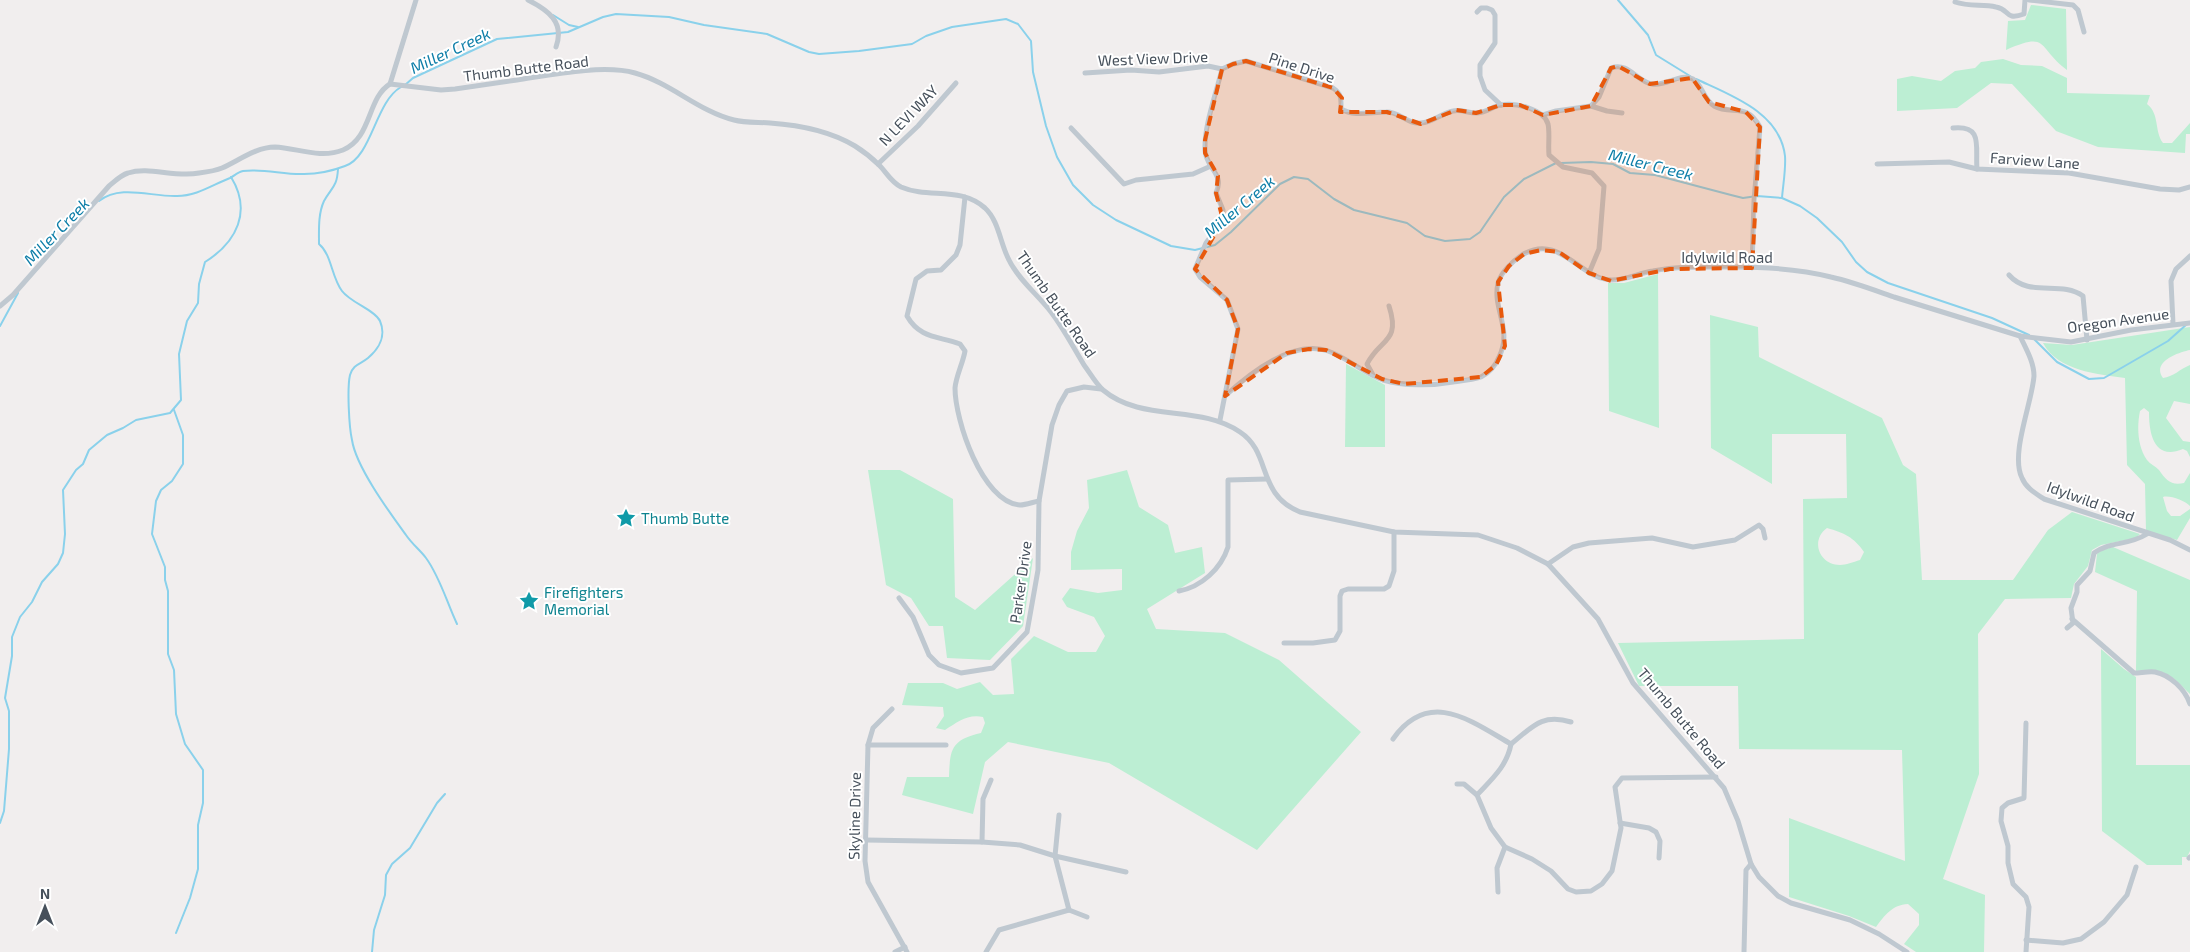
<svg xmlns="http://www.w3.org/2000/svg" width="2190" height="952" font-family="'Exo 2',sans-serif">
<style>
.green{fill:#bceed3;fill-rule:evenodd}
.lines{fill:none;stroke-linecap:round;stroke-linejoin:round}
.stream{stroke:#8ad1eb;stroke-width:2}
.minor{stroke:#bfc8d0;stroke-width:5}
.marked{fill:#e8590c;fill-opacity:0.2;stroke:#e8590c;stroke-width:4;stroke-dasharray:10 6;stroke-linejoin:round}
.labels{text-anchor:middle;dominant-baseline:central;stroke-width:4;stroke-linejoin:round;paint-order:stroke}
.street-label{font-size:15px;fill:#46505b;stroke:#fff}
.culture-label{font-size:15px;fill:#0d838f;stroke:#fff;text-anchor:start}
.water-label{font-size:16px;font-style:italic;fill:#0d7ea8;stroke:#fff}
</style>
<rect width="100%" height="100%" fill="#f1eeee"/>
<g class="green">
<path d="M2031 5 2066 9 2067 70C2036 47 2050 31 2006 50L2008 21 2025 20Z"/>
<path d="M2003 59 2021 65 2042 66 2067 78V93L2150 95 2147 104C2160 114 2154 131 2163 143H2172L2190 123V134H2186L2185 153 2098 147 2056 131 2012 84 1991 83 1957 108 1897 111V79L1912 76 1941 81 1955 71 1975 68 1981 62Z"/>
<polygon points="1658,274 1659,428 1609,411 1608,283 1624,283"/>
<path d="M1710 315 1758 327 1759 357 1882 418 1903 465 1916 474 1922 580H2013L2048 530 2072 512 2140 534 2136 538 2101 545 2092 550 2088 566 2074 584 2071 598 2005 599 1978 634 1979 774 1943 879 1985 895 1984 952H1916L1904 944 1919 925V914L1908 904C1892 905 1885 915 1876 927L1849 916 1789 897V818L1905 861 1902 750 1739 749 1738 686H1639L1618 643 1804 639 1803 499 1847 498 1846 434H1772V484L1711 448ZM1827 528C1844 533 1854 537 1864 552L1860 560C1853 562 1846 565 1840 565 1819 565 1810 540 1827 528Z"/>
<path d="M2190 327V350C2179 352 2151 362 2163 378 2173 377 2180 369 2190 365V404L2174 401 2166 418 2183 441 2190 442V457L2187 451 2183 449C2154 461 2149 434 2149 412L2144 408 2140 411C2137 426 2137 446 2147 460 2150 464 2155 466 2159 470 2166 480 2171 486 2184 483L2190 473V506C2185 501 2170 495 2163 497L2167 511 2171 516H2180L2190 509V518L2177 540 2146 531 2145 484 2127 465 2125 378C2097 374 2058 371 2043 343L2072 345Z"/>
<polygon points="1346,364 1385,385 1385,447 1345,447"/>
<polygon points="868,470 900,470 953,499 955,597 975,610 1033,558 1023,626 990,660 947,658 943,626 929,626 911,598 886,585"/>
<path d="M1127 470 1139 507 1168 525 1175 553 1202 547 1205 573 1147 609 1156 629 1225 633 1279 660 1361 732 1257 850 1109 763 1008 742 985 762 973 814 902 795 907 777H949C950 749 951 740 981 733L985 723 983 717C967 714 958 722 945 730L936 728 944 716 943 707 902 705 908 683H943L957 689 980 682 993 695 1014 694 1011 659 1034 636 1068 652H1096L1105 636 1094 617 1067 607 1062 599 1070 588 1098 593 1122 590V569L1071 570V552L1077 531 1089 508 1087 480Z"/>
<path d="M2113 547 2190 580V694C2170 674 2164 668 2136 671L2137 591 2095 572 2097 554 2102 550Z"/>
<polygon points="2101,649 2124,669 2136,677 2136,765 2190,765 2190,851 2187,857 2182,857 2182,865 2147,865 2102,831"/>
</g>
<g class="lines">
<g class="stream">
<polyline points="1618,0 1648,35 1656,55 1690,76"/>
<polyline points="553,15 569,25 578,27"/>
<path d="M1696 79C1730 95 1780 112 1785 156 1786 169 1783 185 1782 198"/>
<polyline points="405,85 413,78 497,39 568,32 603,17 616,14 669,17 704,25 767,34 809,52 819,54 859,51 912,44 926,36 952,27 1006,19 1018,24 1031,41 1033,72 1046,126 1057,157 1073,185 1093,205 1116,220 1171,246 1195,250 1215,245 1231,232 1280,184 1294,177 1308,179 1334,199 1354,210 1407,223 1425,236 1445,241 1470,239 1480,232 1504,197 1524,179 1556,163"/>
<polyline points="1561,163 1591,162 1613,164 1630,173 1655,175 1731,195 1743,198 1757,196 1782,198 1800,206 1817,218 1842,242 1856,262 1867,272 1888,283 1992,318 2029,335"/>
<path d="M338 169C337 187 332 187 324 201 318 214 319 230 319 244 332 255 331 276 342 291 351 303 375 310 380 321 386 335 380 348 368 358 361 364 353 364 350 375 347 388 349 427 352 440 356 467 390 513 406 535 412 544 420 550 426 558 440 577 447 603 457 624"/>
<path d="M99 201C121 184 151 197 177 196 197 196 212 185 230 178 234 176 238 172 243 171 263 168 284 175 304 174 318 174 332 171 345 166 372 157 375 102 401 87"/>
<polyline points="0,326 18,293"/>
<polyline points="2034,339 2057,362 2089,379 2104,378 2168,341 2187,324"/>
<polyline points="174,410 183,435 183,464 172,481 161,490 156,501 152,534 165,567 165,580 168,591 168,654 174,670 176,714 185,744 203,770 203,803 198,825 198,869 190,898 176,933"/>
<path d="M0 823 4 811 9 749V711L5 698 12 656V637L20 617 32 602 42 582 58 564 63 553 65 534 63 490 76 470 83 464 89 450 107 435 123 428 136 420 170 413 181 400 179 354 187 321 198 303 199 284 205 262C237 242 252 211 231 177"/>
<polyline points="372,952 374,930 385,895 386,875 392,864 410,848 437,803 445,794"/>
</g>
<g class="minor">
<path d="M528 0C548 10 565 22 556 47"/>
<polyline points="2029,0 2073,5 2078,10 2084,32"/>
<path d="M1955 2C1969 7 1982 4 1996 7 2010 9 2004 21 2024 14L2025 0"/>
<polyline points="1477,12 1481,8 1487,8 1492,10 1495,15 1495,43 1480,65 1480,76 1485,90 1501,105"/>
<path d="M1222 69 1233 64 1246 61 1333 88C1342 94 1341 99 1341 109 1354 117 1371 112 1386 112 1399 111 1408 125 1421 123 1433 122 1442 113 1453 111 1461 109 1468 113 1476 113 1486 113 1493 106 1501 105 1515 102 1544 109 1548 124 1550 133 1548 145 1549 155L1563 167 1592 173 1604 186 1599 249 1589 273"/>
<polyline points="1085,73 1131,70 1159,72 1208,66 1222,69"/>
<polyline points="390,84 416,0"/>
<path d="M1591 106 1599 97 1611 68C1629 62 1636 81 1652 84 1666 87 1680 72 1693 79 1702 84 1703 99 1714 106 1732 116 1746 101 1760 127L1754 201 1752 268"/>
<polyline points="1543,115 1556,111 1591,106 1607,111 1622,113"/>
<polyline points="1071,128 1124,184 1136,180 1193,174 1211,166"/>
<path d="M1953 128C1984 125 1975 147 1977 169"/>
<polyline points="878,164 918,126 956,83"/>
<polyline points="1877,164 1949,162 1977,169 2069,173 2160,189 2179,190 2190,187"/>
<path d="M965 197 960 245 956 255 941 270 927 271 916 279 907 316C920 339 939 336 960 344L965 351C963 363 956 376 955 388 955 420 982 502 1020 505 1026 505 1033 502 1039 501"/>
<path d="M2009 275C2029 298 2061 280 2083 296L2087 340"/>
<path d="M0 306 13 295 109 186C115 181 121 175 128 173 149 166 175 178 199 173 207 172 215 171 222 168 238 161 256 147 275 147 297 148 320 159 343 150 372 138 367 98 390 84L441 90 455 89C475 86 496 83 517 80 550 75 603 64 635 73 671 83 698 111 734 120 745 123 759 122 770 123 799 125 830 131 855 146 863 151 873 159 879 165 887 173 891 182 901 187 929 199 960 186 985 208 999 221 1000 243 1009 260 1018 279 1038 295 1051 312 1064 329 1073 347 1084 365 1090 373 1096 384 1103 390 1142 423 1199 404 1240 432 1272 453 1256 494 1300 512L1394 532 1478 535 1517 548 1548 564 1598 619 1633 683 1724 788 1738 821 1751 864 1759 877 1778 896 1791 903 1850 920 1879 934 1907 952"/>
<polyline points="2173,324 2171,281 2176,269 2190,256"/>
<polyline points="2020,336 2071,342 2131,330 2190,323"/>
<path d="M1373 375 1367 364C1380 338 1401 343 1389 306"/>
<path d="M1225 396C1250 373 1292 339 1328 351 1348 358 1363 373 1383 380 1404 386 1431 386 1453 382 1461 381 1473 380 1481 377 1489 373 1496 365 1499 357 1513 329 1492 309 1498 283 1501 272 1513 261 1522 255 1560 232 1580 280 1612 280 1626 280 1639 273 1653 271 1679 266 1707 267 1733 267 1765 267 1800 269 1831 277 1853 282 1874 290 1894 297 1936 310 1978 323 2020 336 2026 349 2034 362 2034 376 2032 403 2010 454 2022 478 2026 488 2035 493 2044 499L2170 540 2190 550"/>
<path d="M1220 420 1238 329 1227 300 1200 277 1195 269 1206 243 1223 220V210L1216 193C1225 173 1206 169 1205 150 1204 126 1216 94 1222 69"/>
<polyline points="1548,564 1573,547 1589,543 1652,538 1693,547 1735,540 1759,525 1763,529 1765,538"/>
<path d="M1179 591C1201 587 1221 569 1228 547V480L1267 479"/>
<polyline points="899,598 913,617 929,655 939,665 961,673 993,668 1027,632 1038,570 1039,501 1052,425 1059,405 1067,391 1084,387 1101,389"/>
<path d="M2072 619 2134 673C2140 673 2149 671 2155 672 2170 675 2185 689 2190 704"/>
<path d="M2067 628 2073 623 2071 608 2077 592V585L2090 571 2094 553C2110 541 2128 546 2147 534"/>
<polyline points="1284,643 1313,643 1335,640 1340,631 1340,596 1342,591 1348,589 1384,589 1389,586 1394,571 1394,532"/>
<polyline points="892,709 873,728 868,745 865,861 868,882 907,952"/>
<polyline points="2026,723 2024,798 2008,803 2002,808 2001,821 2008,846 2008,863 2013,884 2026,897 2029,907 2026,952"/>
<path d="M1393 739C1429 688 1471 721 1511 744"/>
<path d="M1511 744C1532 727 1542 713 1571 722"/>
<polyline points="868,745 946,745"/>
<polyline points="1457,784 1464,784 1477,795 1491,828 1505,847 1532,859 1551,871 1568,889 1576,892 1591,891 1602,884 1612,871 1621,828 1615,787 1622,778 1716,777"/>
<path d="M1477 795C1492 779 1507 766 1511 744"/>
<polyline points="1059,815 1055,856 1069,910"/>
<polyline points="1620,823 1649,828 1656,832 1660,841 1659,858"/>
<polyline points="866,840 982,842 1020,845 1055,856 1126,872"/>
<polyline points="982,842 983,799 991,780"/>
<polyline points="2189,858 2190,857"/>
<polyline points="1498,892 1497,868 1505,847"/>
<polyline points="2026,940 2063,943 2081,939 2104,922 2127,895 2136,867"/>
<polyline points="895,952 905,947"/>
<polyline points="986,952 999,930 1069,910 1087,917"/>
<polyline points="1744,952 1746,870 1751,864"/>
</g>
</g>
<path class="marked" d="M1246 61 1333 88 1342 98 1340 112H1387L1421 124 1456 110 1476 113 1501 105H1520L1543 115 1591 106 1611 68 1618 66 1650 84 1692 78 1709 102 1746 112 1760 127 1752 268 1670 269 1611 281 1589 273 1559 252 1541 250 1524 254 1509 266 1498 282 1505 346 1496 365 1481 377 1404 384 1382 379 1326 350 1309 349 1287 353 1225 396 1238 329 1227 300 1195 269 1223 220 1216 193 1218 176 1205 153V140L1222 69 1233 64Z"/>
<defs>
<symbol id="sight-bare" viewBox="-9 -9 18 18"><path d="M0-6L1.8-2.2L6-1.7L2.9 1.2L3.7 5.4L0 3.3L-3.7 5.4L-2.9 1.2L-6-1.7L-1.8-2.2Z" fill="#0f9aa8" stroke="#fff" stroke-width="2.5" paint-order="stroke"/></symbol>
</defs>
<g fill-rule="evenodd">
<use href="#sight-bare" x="612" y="504" width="28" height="28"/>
<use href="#sight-bare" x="515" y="587" width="28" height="28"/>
</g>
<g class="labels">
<g class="street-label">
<text transform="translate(1153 58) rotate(-2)">West View Drive</text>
<text transform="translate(1302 67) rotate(18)">Pine Drive</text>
<text transform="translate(526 68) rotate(-7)">Thumb Butte Road</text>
<text transform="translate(908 115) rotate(-46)">N LEVI WAY</text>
<text transform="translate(2035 160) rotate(4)">Farview Lane</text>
<text x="1727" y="257">Idylwild Road</text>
<text transform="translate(1057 304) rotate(55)">Thumb Butte Road</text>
<text transform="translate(2118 320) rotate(-8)">Oregon Avenue</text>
<text transform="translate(2091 501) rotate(20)">Idylwild Road</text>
<text transform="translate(1020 582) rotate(-82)">Parker Drive</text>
<text transform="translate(1682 718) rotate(50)">Thumb Butte Road</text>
<text transform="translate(854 816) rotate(-89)">Skyline Drive</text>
</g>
<g class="culture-label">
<text x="641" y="518">Thumb Butte</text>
<text x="544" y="592">Firefighters<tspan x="544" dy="17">Memorial</tspan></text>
</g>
<g class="water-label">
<text transform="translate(450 50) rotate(-25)">Miller Creek</text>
<text transform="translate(1651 164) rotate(14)">Miller Creek</text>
<text transform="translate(1239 206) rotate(-40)">Miller Creek</text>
<text transform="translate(56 231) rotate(-46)">Miller Creek</text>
</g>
</g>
<g transform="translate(45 907)" stroke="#ffffff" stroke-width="4" paint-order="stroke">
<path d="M0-4L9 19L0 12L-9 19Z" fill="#46505b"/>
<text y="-8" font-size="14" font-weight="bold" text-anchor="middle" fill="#46505b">N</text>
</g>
</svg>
